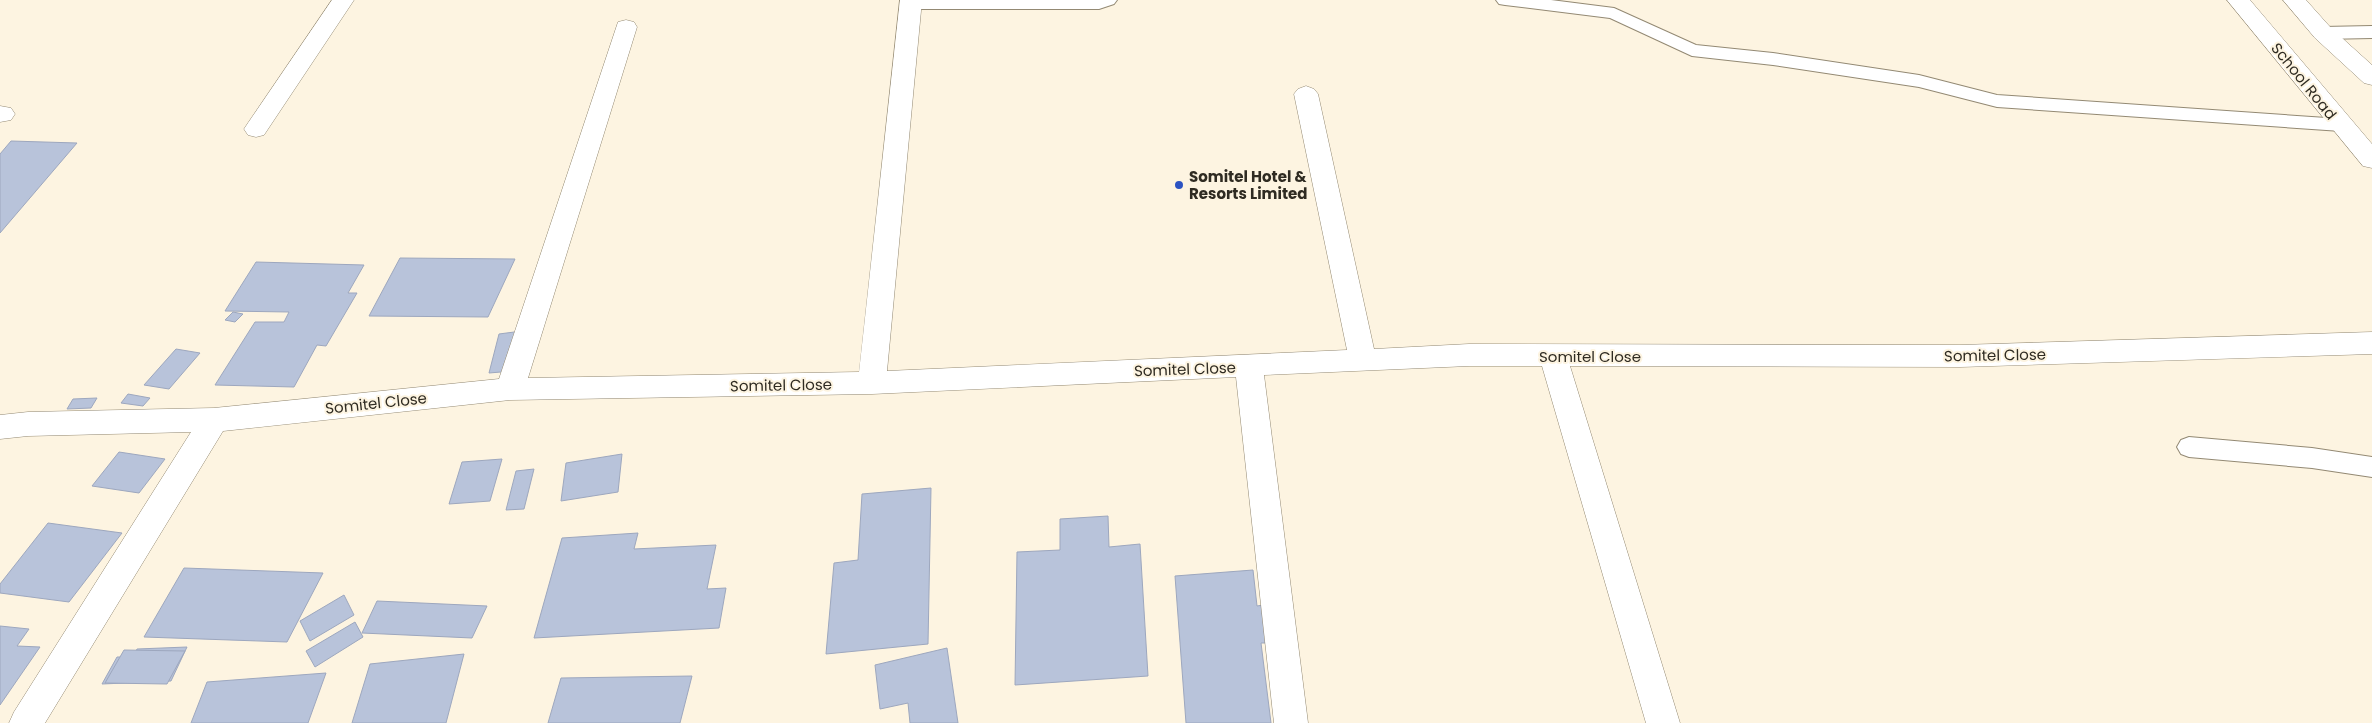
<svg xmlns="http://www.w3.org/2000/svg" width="2372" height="723" font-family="Poppins,sans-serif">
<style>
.building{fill:#b8c3da;stroke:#9da7be}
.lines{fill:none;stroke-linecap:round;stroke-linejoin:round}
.lane-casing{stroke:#938973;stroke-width:2}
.street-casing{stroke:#938973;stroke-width:1}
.primary-casing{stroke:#938973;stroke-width:1}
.lane{fill:#fff;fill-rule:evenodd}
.street{fill:#fff;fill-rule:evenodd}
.primary{fill:#fff;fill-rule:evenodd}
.poi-dot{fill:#2c53c2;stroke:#fdf4e1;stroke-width:2}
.labels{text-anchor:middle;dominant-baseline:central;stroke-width:4;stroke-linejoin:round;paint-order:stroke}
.street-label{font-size:15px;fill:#2f2b22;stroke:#fdf4e1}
.poi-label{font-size:15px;font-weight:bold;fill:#2f2b22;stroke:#fdf4e1;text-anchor:start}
</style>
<rect width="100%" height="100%" fill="#fdf4e1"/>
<g class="building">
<polygon points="11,141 77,143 0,233 0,154"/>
<polygon points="400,258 515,259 488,317 369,316"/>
<polygon points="256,262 364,265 348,293 357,293 326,346 317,345 294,387 215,385 255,322 284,322 289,312 225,311"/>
<polygon points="233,312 243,314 235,322 225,320"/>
<polygon points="522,331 513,371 489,373 499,334"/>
<polygon points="176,349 200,353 169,389 144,385"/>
<polygon points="128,394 150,398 143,406 121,403"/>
<polygon points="97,398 91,408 67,409 73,399"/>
<polygon points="119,452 165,459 139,493 92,486"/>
<polygon points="622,454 618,492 561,501 566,463"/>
<polygon points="502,459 490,501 449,504 462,462"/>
<polygon points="534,469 524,509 506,510 516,471"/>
<polygon points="931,488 928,644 826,654 834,563 858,560 862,494"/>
<polygon points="1108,516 1109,547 1140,544 1148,676 1015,685 1017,552 1060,550 1060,519"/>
<polygon points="48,523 122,533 69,602 0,593 0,584"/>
<polygon points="638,533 634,549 716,545 707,589 726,588 719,628 534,638 562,538"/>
<polygon points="184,568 323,573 287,642 144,637"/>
<polygon points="1253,570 1257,606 1269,604 1274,643 1261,643 1271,723 1186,723 1175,576"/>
<polygon points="344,595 354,615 310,641 300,621"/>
<polygon points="377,601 487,606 472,638 362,633"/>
<polygon points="355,622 363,637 315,667 306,651"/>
<polygon points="0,626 29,629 17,646 40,647 0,705"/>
<polygon points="187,647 171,681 102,684 117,657 133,657 137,649"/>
<polygon points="947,648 958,723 910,723 908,703 880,709 875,665"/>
<polygon points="124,650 185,651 167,684 105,683"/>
<polygon points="464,654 446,723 352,723 370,664"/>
<polygon points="326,673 308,723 191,723 207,682"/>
<polygon points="692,676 680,723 548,723 561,678"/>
</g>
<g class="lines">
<defs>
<g id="lane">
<polygon points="905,0 1117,0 1114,4 1099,9 911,9 905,8 902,4"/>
<polygon points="1496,0 1551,0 1614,8 1696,45 1773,53 1919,75 1997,95 2341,119 2348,120 2351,125 2348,130 2341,131 1997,107 1919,87 1773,65 1692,56 1610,18 1505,5 1499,4"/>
<polygon points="2372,26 2372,38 2323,39 2317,37 2314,33 2317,29 2323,27"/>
<polygon points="2189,437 2312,448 2372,457 2372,477 2312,468 2189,457 2181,454 2177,447 2181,440"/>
</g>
<g id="street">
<polygon points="332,0 354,0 264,135 256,137 248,135 244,129 248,123"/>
<polygon points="900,0 922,0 887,371 1347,350 1294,94 1298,89 1306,86 1314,89 1318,94 1374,349 1469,344 1960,345 2372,332 2372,354 1960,367 1570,366 1680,723 1646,723 1542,366 1469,366 1264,375 1308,723 1274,723 1236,377 872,394 510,400 223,431 45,723 9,723 14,712 191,432 28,436 0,439 0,415 28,412 214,408 499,379 618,22 626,20 634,22 637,27 528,378 859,372"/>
<polygon points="0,106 11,108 15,114 11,120 0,122"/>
</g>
<g id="primary">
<polygon points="2227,0 2250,0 2372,144 2372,168 2363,166"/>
<polygon points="2283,0 2306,0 2331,28 2372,65 2372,85 2364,83 2315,38"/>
</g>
</defs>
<use href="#lane" class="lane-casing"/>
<use href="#street" class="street-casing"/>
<use href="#primary" class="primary-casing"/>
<use href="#lane" class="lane"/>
<use href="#street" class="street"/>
<use href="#primary" class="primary"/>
</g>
<circle class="poi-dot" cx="1179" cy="185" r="5"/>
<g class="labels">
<g class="street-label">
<text transform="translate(2304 81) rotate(51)">School Road</text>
<text transform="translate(1995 355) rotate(-1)">Somitel Close</text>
<text x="1590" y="356">Somitel Close</text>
<text transform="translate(1185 369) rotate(-2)">Somitel Close</text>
<text transform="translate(781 385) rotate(-1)">Somitel Close</text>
<text transform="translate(376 403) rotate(-6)">Somitel Close</text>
</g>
<g class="poi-label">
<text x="1189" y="176">Somitel Hotel &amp;<tspan x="1189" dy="17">Resorts Limited</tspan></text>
</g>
</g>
</svg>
